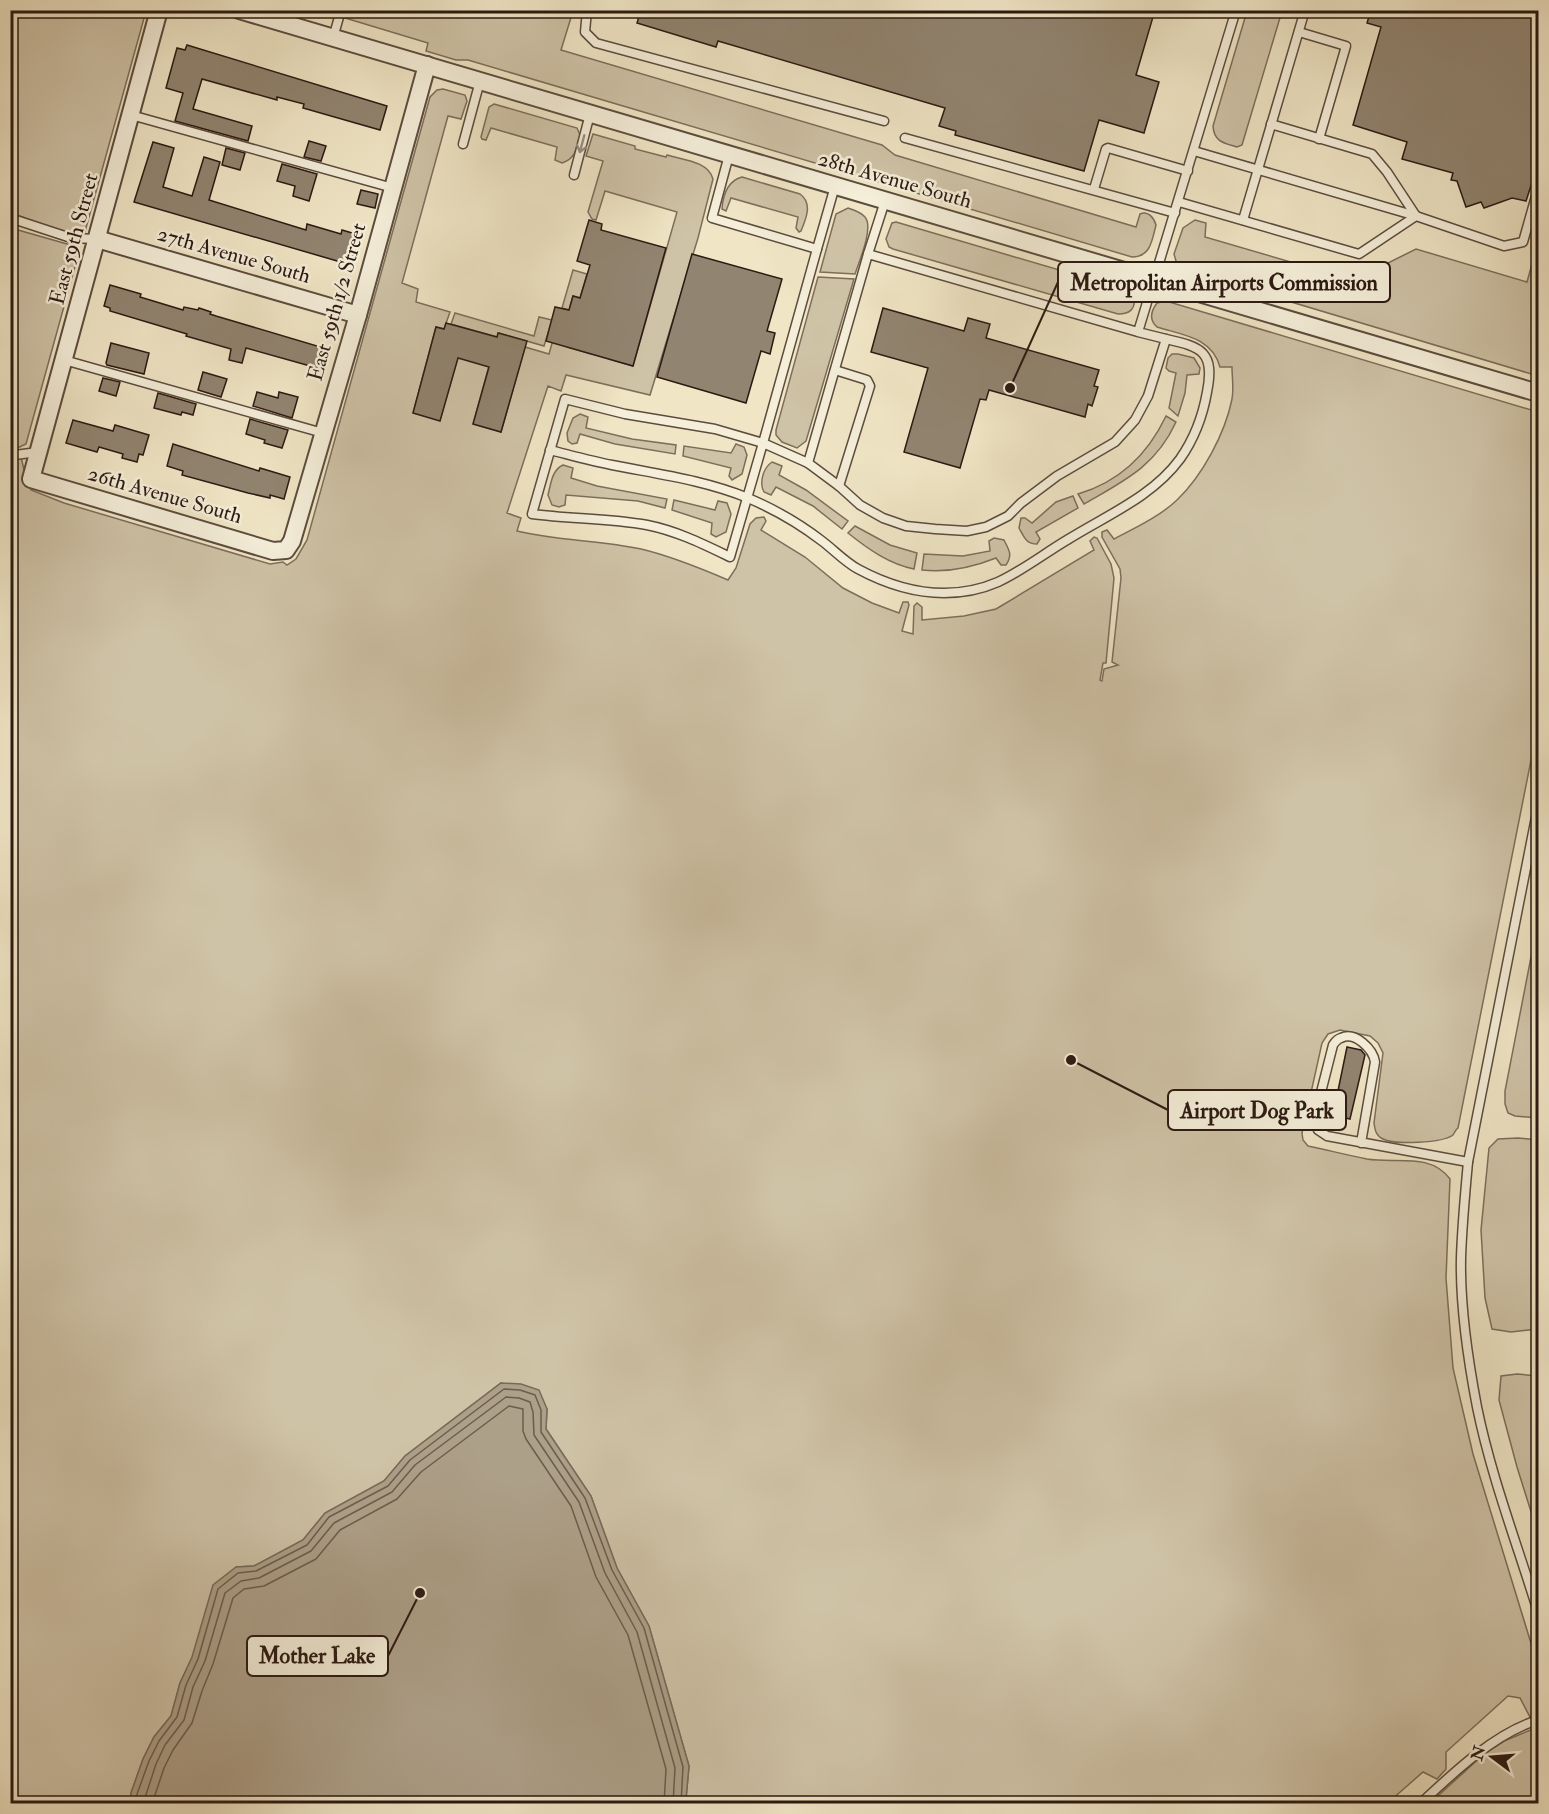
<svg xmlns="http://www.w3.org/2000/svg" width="1549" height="1814" font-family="'IM FELL Double Pica',serif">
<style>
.green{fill:#cfc3a7;stroke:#7d6e5c;stroke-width:1.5}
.water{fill:#ada089;stroke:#796a59;stroke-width:1.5}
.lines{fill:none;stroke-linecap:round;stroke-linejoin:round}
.shore{stroke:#6c5c4e;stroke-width:1.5}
.building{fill:#918470;stroke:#2b1912;stroke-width:1.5}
.lane-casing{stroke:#5c4c3f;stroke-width:11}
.street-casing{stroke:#5c4c3f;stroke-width:20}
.lane{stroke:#f5efda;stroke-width:8}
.street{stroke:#f5efda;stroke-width:16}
.oneway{stroke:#9a8f80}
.labels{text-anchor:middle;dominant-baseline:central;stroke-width:5;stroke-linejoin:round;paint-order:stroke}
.street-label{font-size:21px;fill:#2b1912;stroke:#f5efda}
.leader{fill:none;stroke:#2b1912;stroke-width:2}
.callout-dot{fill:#2b1912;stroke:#f5efda;stroke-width:2}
.callout{fill:#f5efda;stroke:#2b1912;stroke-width:2}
.callout-label{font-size:22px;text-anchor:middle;font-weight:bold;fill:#2b1912}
</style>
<rect width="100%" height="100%" fill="#f0e6c6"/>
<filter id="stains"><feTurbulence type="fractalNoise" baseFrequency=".00333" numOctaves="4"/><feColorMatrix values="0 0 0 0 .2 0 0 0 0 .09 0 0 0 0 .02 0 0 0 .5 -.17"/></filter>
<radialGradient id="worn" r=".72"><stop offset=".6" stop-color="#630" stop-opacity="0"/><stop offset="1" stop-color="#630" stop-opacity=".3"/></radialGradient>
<g class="green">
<polygon points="11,11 146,11 84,235 76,236 11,213"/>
<path d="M347 11H573L561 50 882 145 895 155 1136 227 1140 214C1148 210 1154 218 1156 225 1152 240 1151 257 1132 257L468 60H456L426 51 428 43 345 18Z"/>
<path d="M1247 11H1282L1242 145 1237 147C1224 143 1214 142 1213 126Z"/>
<path d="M443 89 465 95 467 101 461 119 448 116 402 283 418 289 416 302 450 312 444 329 436 327 413 413 440 420 464 336 495 344 473 424 501 432 525 347 549 354 560 315 567 347 591 354 616 333 609 359 633 366 677 212 605 191 596 220 592 219 588 212 603 161 586 156 593 134 635 146V149L666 157 667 155C683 160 708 161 713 179L698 238 650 395 566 375 561 391 548 386 507 513 521 518 517 531C558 541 600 540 641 549 671 556 700 568 728 580L736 568 750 524 756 518 764 517 766 521 761 530 805 557 843 588 872 603 899 613 903 602H908L909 605 902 631 913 634 914 606 917 603 922 607V620L964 616 996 609 1094 550 1090 541 1094 537 1097 538 1111 564 1114 578 1106 663H1103L1100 680 1102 681 1104 669 1118 665 1112 662 1121 578 1120 569 1102 537V532L1107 530 1114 539C1135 528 1159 517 1177 500 1202 476 1225 434 1232 399 1234 389 1232 377 1232 367H1220C1212 337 1182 335 1157 327 1149 320 1151 311 1157 303L1166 301 1538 412V725L1458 1128C1457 1128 1453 1135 1453 1135 1443 1143 1394 1145 1383 1139 1376 1136 1375 1130 1374 1123L1383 1053 1378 1043 1370 1036 1340 1030 1328 1034 1322 1043 1302 1133 1303 1140 1308 1146C1327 1150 1347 1155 1367 1159 1396 1164 1430 1152 1450 1179L1446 1278 1453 1368 1473 1454 1538 1666V1714L1530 1717 1520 1698 1508 1696 1446 1752V1769L1437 1779 1423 1772 1391 1800V1803H688L686 1799 689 1766 649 1626 617 1568 591 1496 546 1429 547 1409 501 1383 405 1456 384 1481 325 1513 303 1540 254 1566 236 1567 180 1683 171 1716 154 1737 143 1759 131 1793 130 1803 11 1804V463L21 457 26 478 31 490 64 503 270 564 283 562 287 565 296 559 307 540 430 97 437 90Z"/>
<path d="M494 104 577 128 580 135C577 147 576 159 562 163L555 160 557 147 491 128 486 140 482 139 481 137 489 107Z"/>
<path d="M742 177 800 194C813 203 806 219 801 231L799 232 796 228 798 217 731 198 726 211 722 209C723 195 727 181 742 177Z"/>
<path d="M848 208C854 210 861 212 865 217 874 227 859 262 855 274L820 272 836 214Z"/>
<polygon points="1195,220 1206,223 1205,237 1370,285 1376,269 1416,249 1527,282 1538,242 1538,376 1178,268 1174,254 1183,228"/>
<path d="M896 222 1127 290 1134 296C1136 309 1130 314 1118 314L893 249 889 247 886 239 892 223Z"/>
<polygon points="11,228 74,246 79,252 26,444 11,451"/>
<polygon points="573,270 587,274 580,298 573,296 569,310 562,308"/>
<polygon points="818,277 854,279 806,441 797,448 782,442 776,435 776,430"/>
<polygon points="455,313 534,336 539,317 552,320 544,346 499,333 497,337 451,324"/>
<polygon points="1172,354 1178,354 1194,358 1200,368 1199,374 1187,375 1185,393 1178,416 1169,408 1176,373 1169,371 1166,368 1168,358"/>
<polygon points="580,414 588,417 586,428 632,439 676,445 675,454 615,444 580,434 577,443 572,444 568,441 567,433 573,418"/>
<path d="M1166 416 1176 422C1156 466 1124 481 1084 504L1078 494C1119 482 1148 454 1166 416Z"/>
<polygon points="736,444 744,447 747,455 742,474 732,480 729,476 731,468 683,456 684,446 731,453"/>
<path d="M772 462 782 466 779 475 806 490 848 521 842 529 813 506 776 487 771 495 764 492C759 483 763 468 772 462Z"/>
<path d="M563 465 573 468 571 478 597 486 667 499 665 508 638 501 566 495 565 505 559 507 552 505 548 495C551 483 552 470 563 465Z"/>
<path d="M1073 496 1078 508 1036 532 1040 539 1037 544C1026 544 1024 537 1019 528L1021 518H1025L1032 523 1056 502Z"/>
<polygon points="674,500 715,510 718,501 727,503 731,514 726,532 716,537 711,534 712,523 672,510"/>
<path d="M855 526 890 545 917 553 914 569C889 564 868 549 848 533Z"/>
<path d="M994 538 1004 540C1009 550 1013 555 1006 565H1001L996 558C971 568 948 573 922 570L924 554 963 556 990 551 989 541Z"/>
<polygon points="1538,921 1538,1118 1515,1116 1508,1113 1505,1104 1505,1091"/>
<polygon points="1518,1138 1538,1140 1538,1329 1511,1332 1492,1329 1485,1298 1481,1230 1489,1148 1498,1139"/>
<polygon points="1517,1374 1538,1376 1538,1534 1517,1467 1499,1400 1501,1376"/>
<polygon points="1538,1727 1538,1803 1430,1803 1484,1754 1504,1741"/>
</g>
<polygon class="water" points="501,1383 521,1384 539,1390 547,1409 546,1429 591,1496 617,1568 649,1626 689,1766 686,1799 688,1803 130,1803 131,1793 143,1759 154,1737 171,1716 180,1683 192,1657 213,1585 236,1567 254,1566 303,1540 325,1513 384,1481 405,1456"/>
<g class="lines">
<g class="shore">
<polyline points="136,1804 137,1794 149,1761 159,1741 177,1717 186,1685 198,1659 218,1589 238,1573 256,1571 307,1545 329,1517 388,1486 410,1460 504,1389 520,1390 535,1395 541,1410 541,1432 585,1498 612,1570 644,1628 683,1767 681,1804"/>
<polyline points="143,1804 156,1764 165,1745 184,1720 193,1687 205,1661 225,1593 241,1581 259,1578 311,1551 334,1523 392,1492 415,1465 506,1397 519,1398 530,1402 533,1412 534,1435 579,1502 605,1573 637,1632 675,1768 673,1804"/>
<polyline points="152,1804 164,1768 173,1750 192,1723 202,1691 213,1664 233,1598 244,1589 264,1586 316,1559 340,1530 397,1499 421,1472 509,1406 523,1409 523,1431 526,1439 571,1506 596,1577 628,1635 666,1769 664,1804"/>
</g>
</g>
<g class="building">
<polygon points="641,10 1155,10 1136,75 1159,82 1144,133 1099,120 1084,171 955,135 956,131 939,126 945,108 718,41 716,47 637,23"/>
<polygon points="1371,10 1539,10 1539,57 1533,75 1539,77 1539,161 1526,201 1512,198 1484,208 1481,202 1466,207 1457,181 1451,180 1453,173 1402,159 1407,142 1353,125 1381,27 1367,23"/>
<polygon points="187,45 387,106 380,130 303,108 304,104 277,97 277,100 202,79 193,109 252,126 248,141 175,121 183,93 166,88 177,48 185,50"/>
<polygon points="309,141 326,146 321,161 304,157"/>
<polygon points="153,142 174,148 163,187 192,196 204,157 220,162 209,200 306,230 307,224 341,234 342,230 359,235 351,265 134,202"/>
<polygon points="226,148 245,153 240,170 222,165"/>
<polygon points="282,164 317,174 309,201 293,196 295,186 277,181"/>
<polygon points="361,190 378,194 375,208 357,204"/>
<polygon points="589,220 602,224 601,230 666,248 633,366 546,341 555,307 569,310 573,296 580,298 590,265 577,261"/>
<polygon points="692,254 782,279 767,331 775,333 770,354 761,351 746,403 657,377"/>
<polygon points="110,285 141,294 140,297 183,310 184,307 198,310 199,308 211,312 210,314 216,316 327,349 321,369 246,348 242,363 229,360 231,349 186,336 187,334 110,311 110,308 104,306"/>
<polygon points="883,308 964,331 968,318 990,324 986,338 1099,370 1094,386 1098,387 1092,406 1088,404 1085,417 989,390 986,400 980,399 960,468 904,452 928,368 871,352"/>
<polygon points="446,323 497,337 498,333 527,341 501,432 473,424 489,367 458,358 440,421 413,413 436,327 444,329"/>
<polygon points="111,343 149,353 144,374 107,365 106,363"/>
<polygon points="203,372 227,379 221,397 198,390"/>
<polygon points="103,378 120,382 116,396 99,391"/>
<polygon points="257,392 278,398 279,392 298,397 292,418 253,406"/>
<polygon points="158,393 196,404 193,415 182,412 181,415 154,408"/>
<polygon points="250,419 288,430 282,448 264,443 265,440 246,434"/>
<polygon points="73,420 113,431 115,425 149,435 143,455 139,454 137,462 122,458 123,454 99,447 97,452 66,443"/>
<polygon points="173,444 259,471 260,468 290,477 284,499 270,495 270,498 248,493 182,475 183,471 167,466"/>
<polygon points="1347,1047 1361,1050 1365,1055 1350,1119 1333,1115"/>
</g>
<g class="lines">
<defs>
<g id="lane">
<polyline points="587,10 585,32 596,43 884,121"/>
<polyline points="1299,32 1346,46 1319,139"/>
<polyline points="333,38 341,10"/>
<polyline points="131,115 393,188"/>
<polyline points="1271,124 1372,154 1387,172 1416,216"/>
<polyline points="905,138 1175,213"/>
<polyline points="463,144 480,81"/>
<polyline points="1194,151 1416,216"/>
<path d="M729 155 712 218 817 249 763 443 730 557C703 544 677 531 647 525 609 518 570 519 532 514L565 399 625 414 715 429 763 443 808 463"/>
<polyline points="574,175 590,114"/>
<polyline points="1094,189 1106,149 1108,148 1188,171"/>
<polyline points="1179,202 1359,254 1416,216 1504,246 1523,242 1538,189"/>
<polyline points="10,218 71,238 97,239"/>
<polyline points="1243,220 1305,10"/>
<polyline points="817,249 835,186"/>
<polyline points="868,254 885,201"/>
<polyline points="1138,332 868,254 808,463 839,486 860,505 883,518 906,526 935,529 967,531 986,527 1008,516 1021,503 1057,476 1115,442 1135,420 1148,396 1166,339 1138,332 1236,10"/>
<polyline points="64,360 323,433"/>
<polyline points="835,370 867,380 870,386 839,486"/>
<path d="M550 450C570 455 591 461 612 465 657 474 704 480 748 498 774 509 800 524 822 541 834 550 845 562 858 569 884 583 914 593 944 593 961 593 982 589 998 582 1022 571 1045 553 1067 540 1107 515 1152 497 1180 459 1194 439 1203 415 1207 392 1215 352 1202 347 1166 339"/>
<polyline points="10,457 15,455 38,452"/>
<path d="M1538 807 1468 1162C1465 1194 1462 1226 1461 1258 1460 1306 1468 1360 1477 1407 1491 1476 1517 1544 1538 1612"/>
<path d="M1361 1143 1375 1062C1373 1049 1355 1031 1341 1038 1337 1039 1335 1042 1333 1045L1316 1112V1123L1318 1130 1327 1136 1468 1162"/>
<path d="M1420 1804C1453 1773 1495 1733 1538 1720"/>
</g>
<g id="street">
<polyline points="159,10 31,479 273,551 286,550 292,541 358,315 427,65"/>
<polyline points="239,10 1538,393"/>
<polyline points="97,239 358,315"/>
</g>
</defs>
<use href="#lane" class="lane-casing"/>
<use href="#street" class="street-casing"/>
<use href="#lane" class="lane"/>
<use href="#street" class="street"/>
</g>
<defs><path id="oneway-shaft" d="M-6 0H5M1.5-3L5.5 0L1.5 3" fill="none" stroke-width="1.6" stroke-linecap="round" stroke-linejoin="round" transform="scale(1.5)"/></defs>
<use class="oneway" href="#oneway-shaft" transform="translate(582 144) rotate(105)"/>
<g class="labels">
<g class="street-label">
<text transform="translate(895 180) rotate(16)">28th Avenue South</text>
<text transform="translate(74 239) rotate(-75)">East 59th Street</text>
<text transform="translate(234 255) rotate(16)">27th Avenue South</text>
<text transform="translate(337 302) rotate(-74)">East 59th 1/2 Street</text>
<text transform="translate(165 495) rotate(16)">26th Avenue South</text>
</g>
</g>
<path class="leader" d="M1010 388L1058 282M1071 1060L1168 1110M420 1593L388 1656"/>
<g class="callout-dot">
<circle cx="1010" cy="388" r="6"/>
<circle cx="1071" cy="1060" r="6"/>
<circle cx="420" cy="1593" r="6"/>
</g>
<g class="callout">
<rect x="1058" y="262" width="332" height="40" rx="6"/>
<rect x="1168" y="1090" width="178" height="40" rx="6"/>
<rect x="247" y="1636" width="141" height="40" rx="6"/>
</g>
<g class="callout-label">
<text x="1224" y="290">Metropolitan Airports Commission</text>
<text x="1257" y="1118">Airport Dog Park</text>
<text x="317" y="1663">Mother Lake</text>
</g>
<rect width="1549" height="1814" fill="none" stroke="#f0e6c6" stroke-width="36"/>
<rect x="12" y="12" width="1525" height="1790" fill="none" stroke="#2b1912" stroke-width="3"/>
<rect x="18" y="18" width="1513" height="1778" fill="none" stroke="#2b1912" stroke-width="1.5"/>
<g transform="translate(1492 1757) rotate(286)" stroke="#f5efda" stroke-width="4.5" paint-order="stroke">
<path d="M0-4.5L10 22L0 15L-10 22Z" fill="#2b1912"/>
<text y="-9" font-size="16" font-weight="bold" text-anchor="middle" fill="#2b1912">N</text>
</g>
<rect width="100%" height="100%" filter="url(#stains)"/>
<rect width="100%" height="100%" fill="url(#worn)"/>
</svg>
